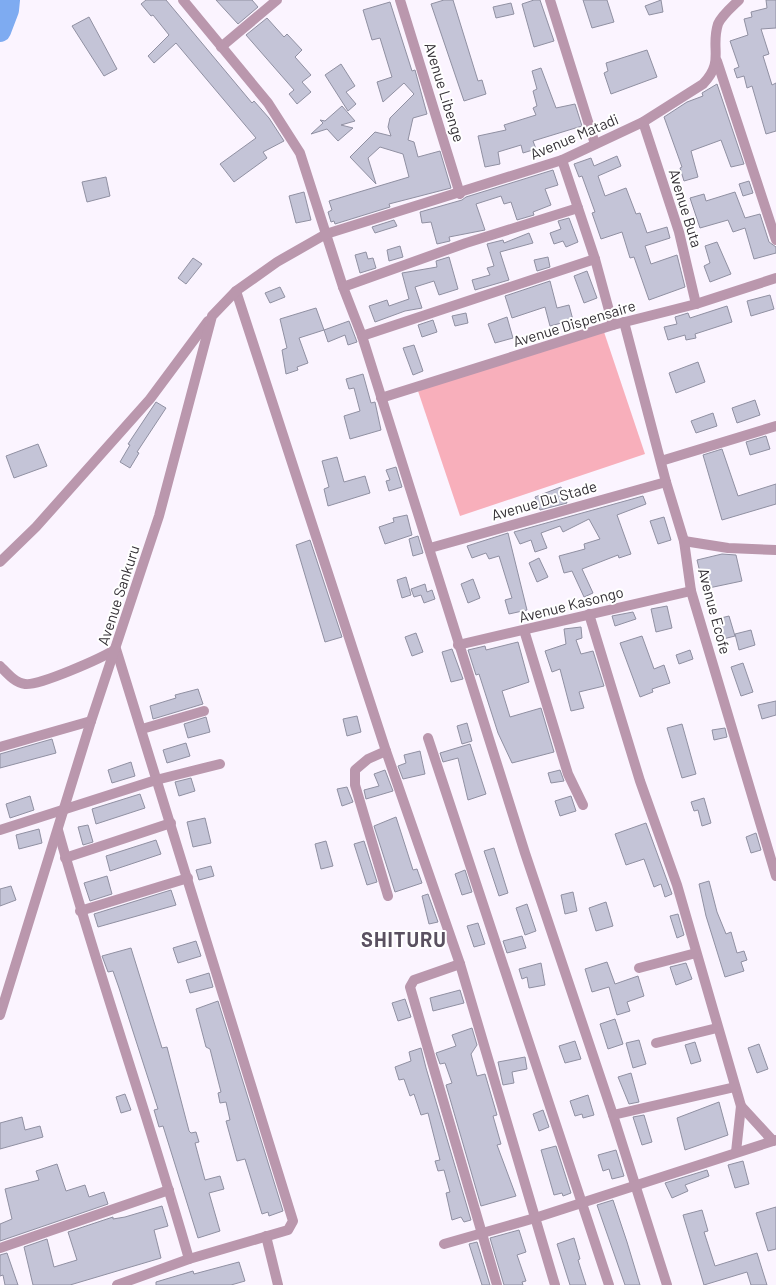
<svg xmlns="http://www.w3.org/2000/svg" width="776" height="1285" font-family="Barlow,sans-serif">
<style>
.green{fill:#f8afbb}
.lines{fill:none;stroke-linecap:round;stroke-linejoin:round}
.river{stroke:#7eabf1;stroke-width:22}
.building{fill:#c4c4d7;stroke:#9090a2}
.street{stroke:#ba97ad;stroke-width:10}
.labels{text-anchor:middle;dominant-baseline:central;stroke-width:4;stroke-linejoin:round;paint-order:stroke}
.street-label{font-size:15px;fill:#332f35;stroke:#fff}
.district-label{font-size:20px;font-weight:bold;letter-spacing:1px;fill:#5a5160;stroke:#fff}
</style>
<rect width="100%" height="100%" fill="#fbf4ff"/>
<polygon class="green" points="603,329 645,454 460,516 418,391"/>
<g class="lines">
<polyline class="river" points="0,31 8,10 9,0"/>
</g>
<g class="building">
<polygon points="146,0 166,0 252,103 254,101 269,118 284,141 263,152 267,158 234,182 220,164 256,138 176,43 154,63 148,56 169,35 153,15 151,16 141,4"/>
<polygon points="216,0 252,0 258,7 238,24"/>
<polygon points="444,0 453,0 478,81 482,80 486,94 464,101 431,4"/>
<polygon points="534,0 540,0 554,41 534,47 522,4"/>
<polygon points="583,0 607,0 614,22 592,28"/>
<polygon points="661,0 663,12 649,15 645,6"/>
<polygon points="766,0 776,0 776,28 761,29 769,54 763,56 772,85 776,83 776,131 766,134 752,86 747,88 744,76 737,78 734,69 739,67 730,41 748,35 744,19 752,17 751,12 767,8"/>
<polygon points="390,2 412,71 415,70 427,114 413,118 408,140 414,142 418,157 440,151 451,188 389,204 390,207 335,224 334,221 331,222 328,212 332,210 329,201 409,177 403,154 380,147 368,158 376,184 350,157 375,132 391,136 388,127 390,118 414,94 404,83 383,102 377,82 392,77 380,38 372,40 363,10"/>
<polygon points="511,3 514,14 496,18 493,7"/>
<polygon points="89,17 117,69 104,76 72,26"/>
<polygon points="267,18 284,37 287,34 302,50 295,57 311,75 302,82 311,92 297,104 289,94 294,90 246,35"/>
<polygon points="647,50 657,77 611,94 604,73 608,71 606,63"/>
<polygon points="341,64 355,86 346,92 356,104 348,111 325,75"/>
<polygon points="541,68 556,108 575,104 582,126 533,141 536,149 523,153 521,145 498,152 500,164 485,167 478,136 506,130 504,125 536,115 533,108 537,106 533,91 537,89 532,71"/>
<polygon points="717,84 744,164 731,167 721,140 691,151 698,177 684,181 680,168 682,167 664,117 687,102 703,96 702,93"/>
<polygon points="342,106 355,121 341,125 353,128 338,141 327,129 311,134 323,123 320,120 325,121"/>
<polygon points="617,156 621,166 598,176 605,196 626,188 636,214 640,213 647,233 667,227 670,238 645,246 651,264 677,255 685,287 649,300 634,257 630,258 622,232 601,239 592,213 595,212 582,176 579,177 574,164 591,158 594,166"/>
<polygon points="553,170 558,185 545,189 551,205 533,212 534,215 517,220 511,202 504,204 501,196 476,204 485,230 449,237 450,241 437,244 431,222 422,223 420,212 462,200 466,197"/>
<polygon points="106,177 110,196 87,202 82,182"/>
<polygon points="749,181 753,193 743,196 739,184"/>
<polygon points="304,192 311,220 296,223 289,196"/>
<polygon points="735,192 745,218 760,214 769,242 776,247 776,253 754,259 745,228 733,232 728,220 700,228 690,198 704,194 706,201"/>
<polygon points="569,218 578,242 566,247 563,241 554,244 550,233 561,229 558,221"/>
<polygon points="394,220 397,226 375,233 372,227"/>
<polygon points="529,233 533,243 500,252 509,280 475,290 472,280 490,275 487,268 494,266 487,244 503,240 504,243"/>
<polygon points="717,242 731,274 710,282 704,266 710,263 705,246"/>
<polygon points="400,246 403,257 389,261 387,250"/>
<polygon points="366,252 368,259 373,258 376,268 360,273 355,255"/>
<polygon points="449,257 458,289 439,295 434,281 415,287 422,308 405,311 375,322 369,306 387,300 389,306 409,299 402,273 437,267 436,261"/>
<polygon points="548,257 550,267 537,271 534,260"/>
<polygon points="193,258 202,264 186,284 178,278"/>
<polygon points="587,271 597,298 584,303 574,276"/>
<polygon points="550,281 557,308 569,305 573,320 550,326 545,307 512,318 505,296"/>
<polygon points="280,287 285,297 270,303 265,293"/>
<polygon points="770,295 774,309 751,316 747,301"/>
<polygon points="727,306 732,322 695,334 696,338 686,340 685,335 668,340 664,327 677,324 675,317 688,313 690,318"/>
<polygon points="316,308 324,330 299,338 308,363 297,367 298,370 286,374 282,350 287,348 280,319"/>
<polygon points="466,313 468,323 455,326 452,316"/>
<polygon points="507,317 513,338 495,343 488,324"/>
<polygon points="433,320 437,332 422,337 418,325"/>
<polygon points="349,321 357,342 348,345 345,335 328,342 324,330"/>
<polygon points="414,345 423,371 413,375 403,348"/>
<polygon points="698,362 705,382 676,393 669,373"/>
<polygon points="363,374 371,403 375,402 381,430 350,439 344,416 360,411 354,388 349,389 346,379"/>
<polygon points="755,400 760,415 737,423 732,408"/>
<polygon points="156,402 166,408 137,452 139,453 130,468 120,462 130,445 128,444"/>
<polygon points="713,413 717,426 696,433 691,421"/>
<polygon points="766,436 770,449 750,455 746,442"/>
<polygon points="38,444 47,466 14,478 6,456"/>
<polygon points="722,449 738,496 776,484 776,504 722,520 703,455"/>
<polygon points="337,457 344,482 365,476 370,493 328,506 324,489 329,487 322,461"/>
<polygon points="396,467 402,487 389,491 386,481 390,480 386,470"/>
<polygon points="561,487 567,503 540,510 535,497"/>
<polygon points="643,496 646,504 617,515 631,554 619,558 618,555 582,569 593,593 584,597 572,571 564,573 559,556 585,549 584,544 600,539 589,519 563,532 560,526 541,533 547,548 535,552 531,540 520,544 514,532"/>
<polygon points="407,515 412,535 385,544 379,527 394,522 393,518"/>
<polygon points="664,517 671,540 658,544 650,521"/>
<polygon points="508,533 527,610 509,614 505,600 512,598 499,556 489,559 486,553 472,558 467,546"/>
<polygon points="418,536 423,553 413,556 409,539"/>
<polygon points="310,540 342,637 325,642 296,545"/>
<polygon points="722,554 736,555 742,581 704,589 697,560"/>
<polygon points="539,558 548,577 537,582 529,563"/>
<polygon points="406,577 411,595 402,598 397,580"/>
<polygon points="473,579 480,598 468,603 461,584"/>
<polygon points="425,584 427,592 432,590 435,599 424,603 421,595 414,597 411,589"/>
<polygon points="667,606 672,628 656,632 651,609"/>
<polygon points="633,612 636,619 615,626 612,616"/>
<polygon points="729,616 735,636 723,639 717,619"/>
<polygon points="581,627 582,638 576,640 581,654 593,651 604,686 579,692 584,708 571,711 560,669 552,672 545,651 566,644 564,629"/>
<polygon points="751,630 755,645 739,650 735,634"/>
<polygon points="416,633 423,652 412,656 405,637"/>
<polygon points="642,636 654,669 664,665 670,683 652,689 653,692 640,697 620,643"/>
<polygon points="518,642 529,682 502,691 510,717 541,708 554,752 512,763 498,733 479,674 476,675 468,650 485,646 486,650"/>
<polygon points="452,649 463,679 451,682 442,652"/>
<polygon points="690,650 693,659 679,664 676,655"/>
<polygon points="743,663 753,692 741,696 731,667"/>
<polygon points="198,689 203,704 153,719 150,706 176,698 175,695"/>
<polygon points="776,701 776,715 762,719 758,705"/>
<polygon points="357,716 361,732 347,736 343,719"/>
<polygon points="206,717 210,732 188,738 184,724"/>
<polygon points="467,723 472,741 462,744 457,726"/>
<polygon points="682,724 696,774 682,778 667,728"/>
<polygon points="725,728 727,737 714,740 712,730"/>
<polygon points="52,739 56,753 0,768 0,754"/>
<polygon points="186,743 190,756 167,763 163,750"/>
<polygon points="470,744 486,794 468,800 458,758 443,762 440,753"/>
<polygon points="420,751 425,774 403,779 398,766 406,763 404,755"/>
<polygon points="131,762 135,776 112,783 108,770"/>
<polygon points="385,770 393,791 366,799 364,790 379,786 374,774"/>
<polygon points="560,770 564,781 551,783 548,773"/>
<polygon points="191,778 195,791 179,796 175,782"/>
<polygon points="347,787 353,802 342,806 337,789"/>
<polygon points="140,794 145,808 96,824 92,809"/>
<polygon points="30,796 34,810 10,818 6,804"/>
<polygon points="571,796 576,811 560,816 555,801"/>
<polygon points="704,798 711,823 702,826 698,810 694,811 691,802"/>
<polygon points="396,817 413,870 417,869 422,883 395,892 374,826"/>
<polygon points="205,818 211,843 193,847 187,822"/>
<polygon points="646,823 672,894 665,897 661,884 654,887 644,859 626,865 615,834"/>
<polygon points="88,825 93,842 83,845 78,827"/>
<polygon points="39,829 42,843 19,849 16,835"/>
<polygon points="756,833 761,850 751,853 746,837"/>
<polygon points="156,840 161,854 110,871 106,856"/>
<polygon points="326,841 333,866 321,869 315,844"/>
<polygon points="364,841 377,882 367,885 354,844"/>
<polygon points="494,848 508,893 499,896 484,851"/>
<polygon points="211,866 214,876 199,880 196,870"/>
<polygon points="465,870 472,892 462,895 455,874"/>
<polygon points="107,876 112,894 90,901 84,883"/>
<polygon points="709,881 717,912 726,934 731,932 737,953 744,951 747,960 741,962 744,971 725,977 706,916 699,884"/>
<polygon points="11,886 16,900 0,906 0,889"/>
<polygon points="171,890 176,905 98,927 94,914"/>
<polygon points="573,892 577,911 565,914 561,895"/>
<polygon points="428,894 438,922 429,924 422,896"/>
<polygon points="606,902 613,926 596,931 589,908"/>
<polygon points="527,904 536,931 525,935 516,908"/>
<polygon points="678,914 684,935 677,938 670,916"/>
<polygon points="478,923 485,944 474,947 467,926"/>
<polygon points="522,936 526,948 507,953 503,941"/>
<polygon points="196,941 201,956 178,963 173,948"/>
<polygon points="131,948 162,1048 167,1047 189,1131 191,1133 196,1132 199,1142 195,1143 205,1180 220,1176 224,1189 209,1193 220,1231 198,1238 163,1126 159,1127 154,1110 158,1109 119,988 113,971 108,972 102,956"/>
<polygon points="607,962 615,984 638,976 644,996 627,1002 630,1011 617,1015 609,987 592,992 585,969"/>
<polygon points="541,963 545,985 529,988 527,977 522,979 519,969"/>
<polygon points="686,963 692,979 676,985 670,967"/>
<polygon points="209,973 213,987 190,993 186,980"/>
<polygon points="460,990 464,1003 433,1011 430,998"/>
<polygon points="405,999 411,1017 398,1021 392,1003"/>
<polygon points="218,1001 283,1211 269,1216 268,1212 262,1214 245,1159 237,1161 226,1121 230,1120 226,1102 220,1103 218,1093 221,1092 210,1049 206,1047 196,1009"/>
<polygon points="615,1019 623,1044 608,1049 600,1024"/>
<polygon points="472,1028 477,1045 471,1054 477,1076 485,1074 497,1115 493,1116 501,1144 497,1145 516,1196 481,1206 446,1085 452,1083 445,1063 440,1064 436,1053 456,1046 452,1035"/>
<polygon points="639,1040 646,1064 633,1068 626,1043"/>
<polygon points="575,1041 581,1059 565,1063 559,1046"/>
<polygon points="695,1042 701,1061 691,1064 685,1045"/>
<polygon points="759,1044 768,1069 757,1073 748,1048"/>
<polygon points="421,1048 426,1068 471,1220 464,1222 461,1217 452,1220 446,1193 450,1192 444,1170 438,1171 435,1161 440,1160 428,1113 421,1115 414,1094 410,1096 404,1079 399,1080 395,1067 411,1061 409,1052"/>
<polygon points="525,1057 527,1069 512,1072 514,1083 503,1085 498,1062"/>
<polygon points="631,1073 639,1102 629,1104 618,1077"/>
<polygon points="125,1094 131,1110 121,1113 116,1097"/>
<polygon points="588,1095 594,1115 583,1118 582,1114 575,1116 570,1101"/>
<polygon points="719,1102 728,1135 685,1150 677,1118"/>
<polygon points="543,1110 549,1127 539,1131 533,1114"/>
<polygon points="644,1115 652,1142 642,1145 633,1117"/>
<polygon points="22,1117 25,1130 40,1126 43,1137 0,1149 0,1123"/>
<polygon points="556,1146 571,1193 563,1196 562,1193 554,1195 541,1150"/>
<polygon points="616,1150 624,1176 612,1179 609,1169 603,1171 598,1155"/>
<polygon points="743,1161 749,1184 735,1188 728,1165"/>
<polygon points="57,1164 66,1191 85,1185 89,1197 104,1192 108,1204 0,1241 0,1224 12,1219 5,1189 39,1180 36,1171"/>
<polygon points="707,1170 709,1176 685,1185 688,1191 672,1198 665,1183"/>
<polygon points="613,1200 627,1242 640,1285 625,1285 597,1205"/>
<polygon points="162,1206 168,1226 154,1230 161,1258 70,1285 33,1285 24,1247 47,1239 54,1267 77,1260 68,1232 113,1217 113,1219 125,1217"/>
<polygon points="776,1207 776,1249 768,1251 756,1213"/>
<polygon points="702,1210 708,1231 704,1232 715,1266 757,1253 767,1285 751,1285 747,1272 704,1285 683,1215"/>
<polygon points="519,1230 526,1252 517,1255 526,1281 522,1282 523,1285 504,1285 490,1238"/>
<polygon points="574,1238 580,1259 578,1260 586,1285 570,1285 557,1244"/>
<polygon points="477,1242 490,1285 482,1285 469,1244"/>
<polygon points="7,1253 18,1285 5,1285 3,1275 0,1276 0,1255"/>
<polygon points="239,1262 245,1281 231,1285 156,1285 156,1282 193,1271 194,1274"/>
</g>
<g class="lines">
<g class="street">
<polyline points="183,0 268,103 300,153 343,287 362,336 525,853 613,1115 667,1285"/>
<polyline points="400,0 460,194"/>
<polyline points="550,0 595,144"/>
<polyline points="221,47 277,0"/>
<polyline points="717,61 776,240"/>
<polyline points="643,122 679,232 696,304"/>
<polyline points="562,160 595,259 613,325"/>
<polyline points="343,287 466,243 578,208"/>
<polyline points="236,291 386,751 460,964 555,1285"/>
<polyline points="624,322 666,482 684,541 691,591 776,876"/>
<polyline points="362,336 595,259"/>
<polyline points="381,398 613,325 696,304 776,278"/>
<polyline points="661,461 776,426"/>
<polyline points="684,541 728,548 776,550"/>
<polyline points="430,548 666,482"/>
<polyline points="0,562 36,527 150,399 208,321"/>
<polyline points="589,614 640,781 677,885 741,1106 773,1141"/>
<polyline points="524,630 568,774 583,805"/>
<polyline points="458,645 691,591"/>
<path d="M0 666C7 673 15 683 25 684 39 686 102 658 116 649L293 1221 288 1230 189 1259 117 1285"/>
<polyline points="142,729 204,711"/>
<polyline points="428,738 609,1285"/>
<polyline points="0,747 91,721"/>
<polyline points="386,751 368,759 355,770 355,785 388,896"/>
<polyline points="0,830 156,780 220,764"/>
<path d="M58 830C98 974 148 1115 189 1259"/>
<polyline points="65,858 171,823"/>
<polyline points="80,911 188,878"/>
<polyline points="460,964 414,980 410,987 497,1285"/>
<polyline points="639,968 696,953"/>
<path d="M0 1015 91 721 159 516 212 316 236 291 277 262 326 234 562 160 643 122 703 84C725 61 710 49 718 24 722 15 732 7 739 0"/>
<polyline points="656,1043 717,1028"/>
<polyline points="613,1115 735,1087"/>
<polyline points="736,1152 741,1106"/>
<polyline points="266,1236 278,1285"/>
<polyline points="444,1244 535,1218 776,1140"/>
<polyline points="0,1248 169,1190"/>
</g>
</g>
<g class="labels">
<g class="street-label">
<text transform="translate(445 92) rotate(73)">Avenue Libenge</text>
<text transform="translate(574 136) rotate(-23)">Avenue Matadi</text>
<text transform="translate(686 208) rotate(73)">Avenue Buta</text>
<text transform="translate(574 323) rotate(-17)">Avenue Dispensaire</text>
<text transform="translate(544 500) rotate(-16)">Avenue Du Stade</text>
<text transform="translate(118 595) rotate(-72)">Avenue Sankuru</text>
<text transform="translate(571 604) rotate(-14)">Avenue Kasongo</text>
<text transform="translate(715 611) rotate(75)">Avenue Ecofe</text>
</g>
<g class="district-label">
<text x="404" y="939">SHITURU</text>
</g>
</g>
</svg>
